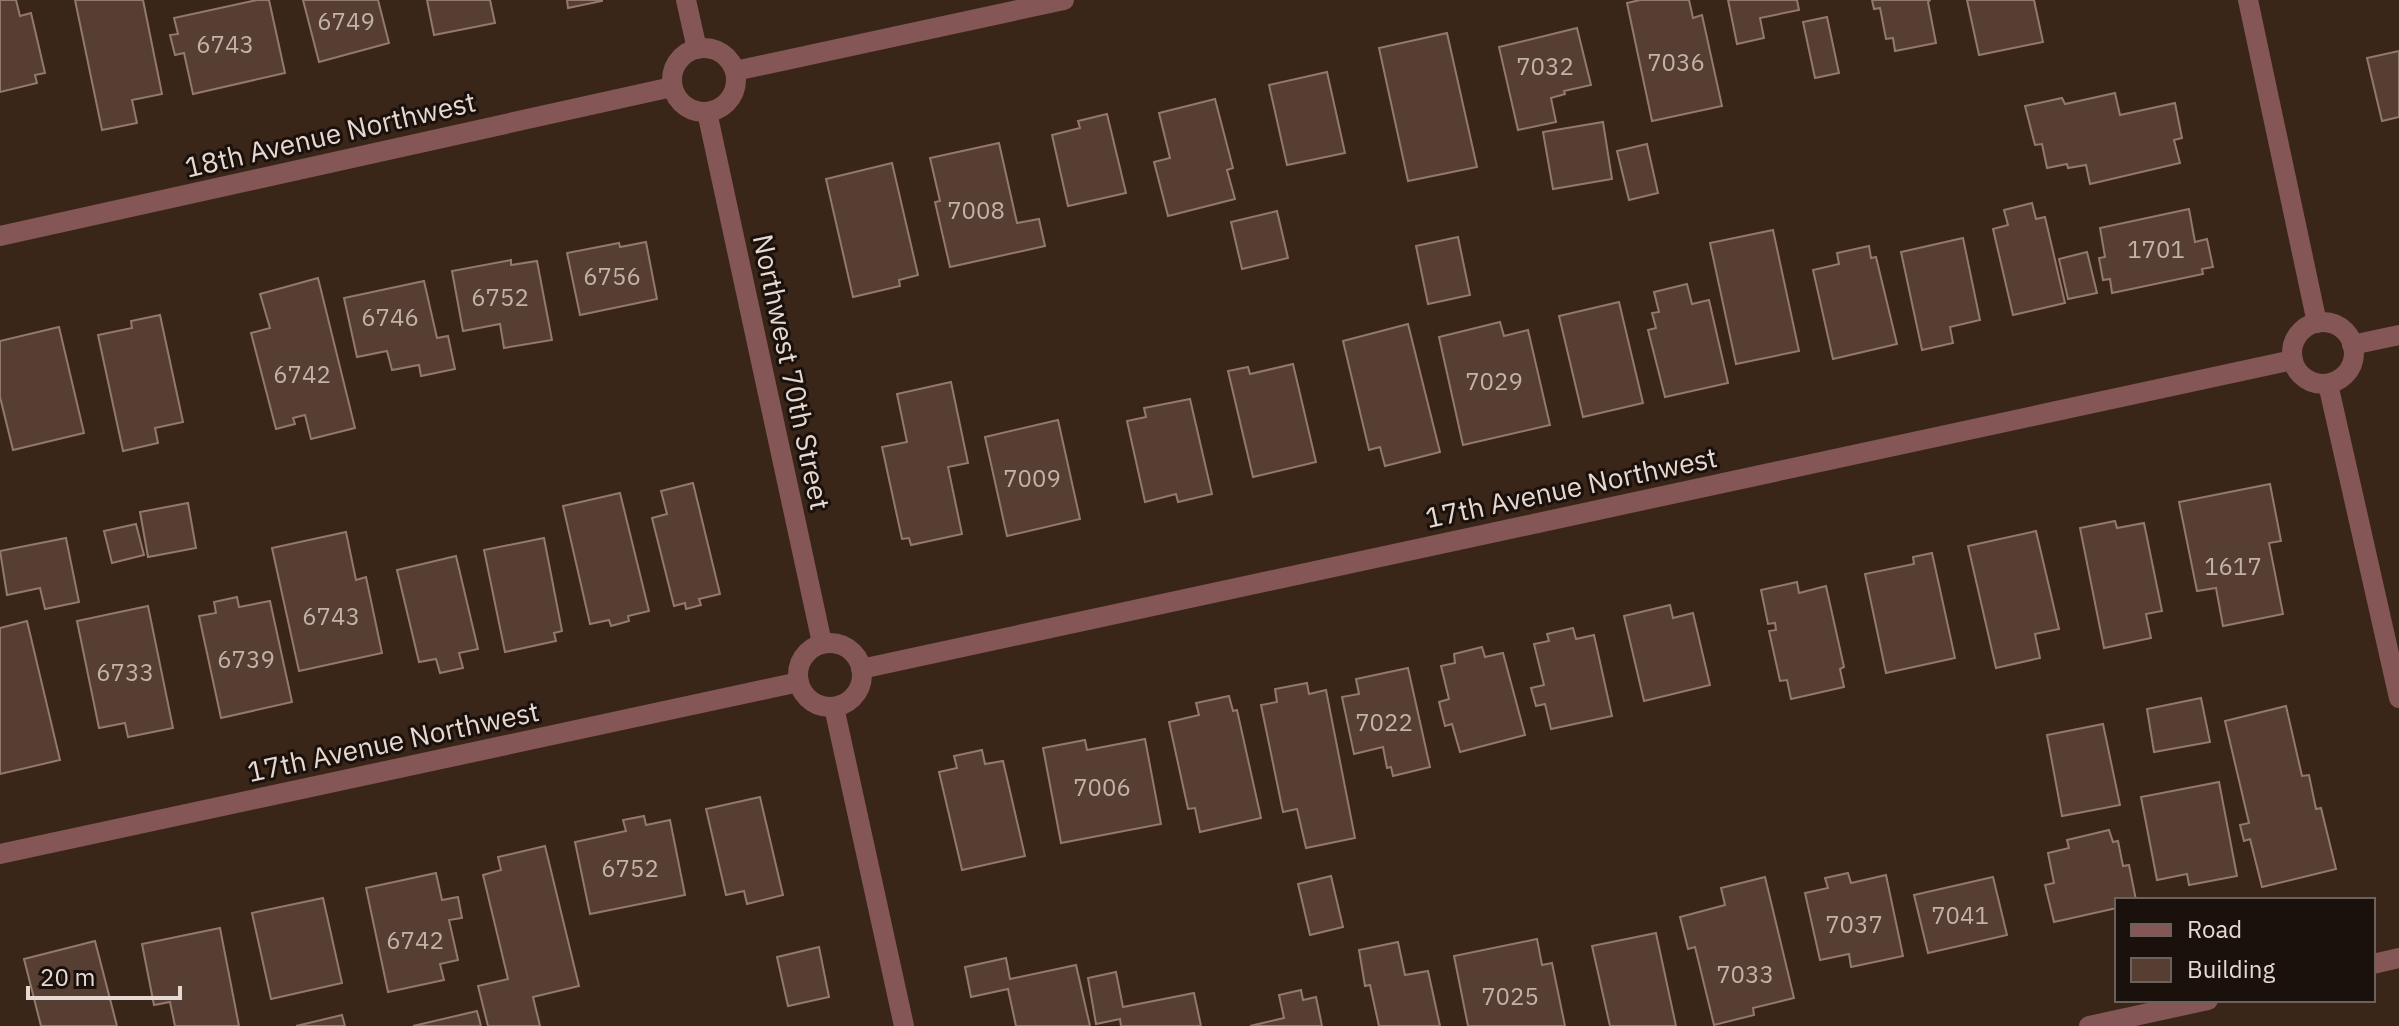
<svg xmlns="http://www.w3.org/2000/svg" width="2399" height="1026" font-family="'IBM Plex Sans',sans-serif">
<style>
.building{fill:#563f32;stroke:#93796b;stroke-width:2}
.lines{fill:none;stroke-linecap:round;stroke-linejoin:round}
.minor{stroke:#845655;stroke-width:20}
.labels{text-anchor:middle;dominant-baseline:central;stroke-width:6;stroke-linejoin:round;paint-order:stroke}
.number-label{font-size:24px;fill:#c3b2a9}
.street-label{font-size:28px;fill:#e7d9d1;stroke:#1a110c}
</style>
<rect width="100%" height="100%" fill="#3a2519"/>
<g class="building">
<polygon points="0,0 16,0 20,16 31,13 45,73 35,75 37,83 0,92"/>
<polygon points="75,0 143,0 162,94 132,100 137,123 102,130"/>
<polygon points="257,0 269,0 285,73 193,94 184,53 175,55 170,35 178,34 174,18"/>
<polygon points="303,0 378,0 389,43 319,62"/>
<polygon points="427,0 490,0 495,23 434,35"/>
<polygon points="567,0 602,0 602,1 568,8"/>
<polygon points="1689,0 1693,18 1702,15 1722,106 1652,121 1627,3 1640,0"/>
<polygon points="1728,0 1797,0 1799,10 1760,18 1764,38 1737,44"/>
<polygon points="1872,0 1930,0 1928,2 1936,43 1895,51 1893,38 1886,39 1880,8 1874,9"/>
<polygon points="1967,0 2034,0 2043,42 1979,55"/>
<polygon points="1827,17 1839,73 1815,78 1803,22"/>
<polygon points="1577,28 1591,85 1564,91 1565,94 1551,98 1556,122 1518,130 1499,47"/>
<polygon points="1447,33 1477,167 1408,181 1379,48"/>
<polygon points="2399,51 2399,117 2382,121 2367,58"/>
<polygon points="1327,72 1345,153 1287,165 1269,85"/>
<polygon points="2115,93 2120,115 2175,103 2182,138 2174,140 2180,163 2090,184 2086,165 2068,168 2067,164 2047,168 2042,144 2035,145 2025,106 2062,98 2065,104"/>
<polygon points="1215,99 1233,168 1227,170 1235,199 1168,216 1154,162 1170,158 1159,113"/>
<polygon points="1107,114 1126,193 1068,206 1052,135 1080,128 1078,121"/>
<polygon points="1603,122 1612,179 1553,189 1543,132"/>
<polygon points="999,143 1017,223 1039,219 1045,246 950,267 935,202 940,201 930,158"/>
<polygon points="1647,144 1658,193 1629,200 1617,151"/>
<polygon points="892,163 918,275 899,280 900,286 853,297 826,179"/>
<polygon points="2032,203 2036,219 2045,217 2065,303 2013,315 1993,229 2008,225 2004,210"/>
<polygon points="2189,209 2195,242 2207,239 2213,267 2202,269 2203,274 2112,293 2110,279 2103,280 2099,258 2105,257 2100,228"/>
<polygon points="1277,211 1288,258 1242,269 1231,222"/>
<polygon points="1773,230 1799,351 1736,364 1710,243"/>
<polygon points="1458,237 1470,295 1428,304 1416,246"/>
<polygon points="1963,238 1980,320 1950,327 1953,343 1922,350 1901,252"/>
<polygon points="646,242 657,299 580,315 567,253 619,243 620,247"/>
<polygon points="1869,246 1871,258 1876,257 1897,344 1833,359 1813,270 1839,264 1837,253"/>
<polygon points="2087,252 2097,293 2068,299 2059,259"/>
<polygon points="511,260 511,265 537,261 552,340 504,348 500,324 463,331 452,271"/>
<polygon points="318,278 355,428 311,439 305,415 293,418 295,424 276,429 251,333 270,328 260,294"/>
<polygon points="424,281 437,338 448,336 455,369 421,376 419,365 392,370 387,351 357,357 344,298"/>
<polygon points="1687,284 1692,304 1709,300 1728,383 1665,397 1648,330 1656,328 1652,313 1659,312 1654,292"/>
<polygon points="1619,302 1643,403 1583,417 1559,316"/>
<polygon points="160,315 183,422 155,428 158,443 123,451 98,335 132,328 131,321"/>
<polygon points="1500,322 1504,336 1528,330 1550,425 1463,445 1439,337"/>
<polygon points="1408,324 1440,452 1385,466 1380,447 1369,450 1343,341"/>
<polygon points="59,327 84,433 13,450 0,397 0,341"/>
<polygon points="1293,364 1316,462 1253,477 1228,371 1248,367 1250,374"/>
<polygon points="951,382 968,463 948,467 962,534 911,545 909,538 902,539 882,447 907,442 897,394"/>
<polygon points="1190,399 1212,494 1178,502 1176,494 1145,502 1127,421 1146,417 1144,408"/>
<polygon points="1058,420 1080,519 1007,536 985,437"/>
<polygon points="693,483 720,594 699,599 701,605 686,609 685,603 674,606 652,518 667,514 661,491"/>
<polygon points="2270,484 2281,541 2269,543 2283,614 2223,626 2216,588 2197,591 2179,502"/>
<polygon points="620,493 649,611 628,616 629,621 611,626 609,620 590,624 563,506"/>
<polygon points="188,503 196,548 148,557 140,512"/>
<polygon points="2115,521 2117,528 2144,523 2162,611 2146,614 2151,638 2104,648 2080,528"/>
<polygon points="136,524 144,555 112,563 104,531"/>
<polygon points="2036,531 2059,629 2035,634 2040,658 1996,668 1968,546"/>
<polygon points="346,532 356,580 366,577 382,653 299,671 272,548"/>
<polygon points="66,538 79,602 45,609 40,588 7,595 0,551"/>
<polygon points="544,538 562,631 554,633 556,641 505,652 484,550"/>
<polygon points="1932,553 1955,658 1886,673 1865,574 1914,564 1913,557"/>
<polygon points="456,556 478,649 459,653 463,668 440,673 436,659 419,662 397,570"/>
<polygon points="1797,582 1799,593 1826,586 1844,667 1840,669 1844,687 1791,699 1787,680 1780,681 1769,631 1776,630 1775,623 1768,624 1761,590"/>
<polygon points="237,597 239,607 270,601 292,702 221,718 199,616 216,613 214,602"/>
<polygon points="1670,605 1673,618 1693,613 1710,685 1644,701 1624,616"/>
<polygon points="148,606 173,728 128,737 125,723 99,728 77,621"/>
<polygon points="27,621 60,760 0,774 0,628"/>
<polygon points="1573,628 1576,639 1594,635 1612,716 1551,729 1545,704 1536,706 1531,688 1544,685 1534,644 1549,641 1547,634"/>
<polygon points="1482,647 1485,657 1503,653 1525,735 1460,752 1452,724 1445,726 1439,702 1449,699 1441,666 1455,663 1454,654"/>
<polygon points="1408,668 1430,767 1393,776 1391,767 1387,768 1383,747 1354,754 1342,697 1359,694 1356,679"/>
<polygon points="1307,683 1309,694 1326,690 1355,838 1306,848 1297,809 1283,812 1261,705 1277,702 1275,689"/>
<polygon points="1229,696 1233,711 1237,710 1261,818 1200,832 1195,808 1188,809 1169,722 1199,715 1196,703"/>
<polygon points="2201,698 2210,742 2154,752 2147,709"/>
<polygon points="2286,706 2302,776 2309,775 2316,809 2321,808 2336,869 2262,887 2250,839 2244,841 2240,825 2249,823 2225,721"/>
<polygon points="2103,724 2120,805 2062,816 2047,735"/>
<polygon points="1145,739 1161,824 1061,843 1043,748 1085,740 1087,750"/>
<polygon points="982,750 985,764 1003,761 1025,856 962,870 939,772 957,768 954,756"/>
<polygon points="2219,782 2237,876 2189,885 2187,874 2157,880 2141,797"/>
<polygon points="760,797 783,895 747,904 744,891 726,895 706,809"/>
<polygon points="644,816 646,825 670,820 685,895 590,914 575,842 626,831 623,820"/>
<polygon points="2109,830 2113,842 2118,841 2123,866 2129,865 2136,900 2117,900 2117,908 2054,922 2045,885 2054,883 2048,853 2069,848 2067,840"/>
<polygon points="545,846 579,986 533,997 540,1026 488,1026 478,986 508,979 483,875 501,870 498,857"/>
<polygon points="436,873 442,900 458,897 462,918 449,920 458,960 440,964 444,980 388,992 366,888"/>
<polygon points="1848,873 1851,883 1886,875 1903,956 1851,967 1849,954 1820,960 1805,893 1828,888 1825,878"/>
<polygon points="1331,876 1343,927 1310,935 1298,884"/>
<polygon points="1765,877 1794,998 1753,1008 1754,1015 1714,1025 1695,947 1688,949 1680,917 1725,905 1721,888"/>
<polygon points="1993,877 2007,935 1928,953 1914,895"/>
<polygon points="323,898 342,983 271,999 252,913"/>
<polygon points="220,928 239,1026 175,1026 170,1002 154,1005 142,944"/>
<polygon points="1656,933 1676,1026 1610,1026 1592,946"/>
<polygon points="1537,939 1542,965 1552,963 1565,1026 1468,1026 1454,956"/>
<polygon points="95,941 117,1026 41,1026 24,959"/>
<polygon points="1398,942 1405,975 1428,971 1440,1026 1379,1026 1370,985 1365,986 1359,950"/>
<polygon points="819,947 829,997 788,1006 777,957"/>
<polygon points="1006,958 1010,979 1076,965 1090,1026 1016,1026 1008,989 971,997 965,967"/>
<polygon points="1116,972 1123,1007 1194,993 1201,1026 1121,1026 1120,1019 1096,1024 1088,978"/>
<polygon points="1301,990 1303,1000 1316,997 1322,1026 1250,1026 1284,1018 1279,995"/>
<polygon points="477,1011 481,1026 413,1026"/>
<polygon points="342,1015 345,1026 296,1026"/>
</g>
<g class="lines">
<g class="minor">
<polyline points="686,0 697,49"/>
<polyline points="2248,0 2317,323"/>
<circle cx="704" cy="80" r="32"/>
<polyline points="735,71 1064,0"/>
<polyline points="707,112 822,643"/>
<polyline points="0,236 672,87"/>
<circle cx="2323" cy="353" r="31"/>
<polyline points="2352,345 2399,335"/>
<polyline points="2328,384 2399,698"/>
<circle cx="830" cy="675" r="32"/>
<polyline points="861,669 2293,360"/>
<polyline points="834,707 904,1026"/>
<polyline points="0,854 799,682"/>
<polyline points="2373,964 2399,958"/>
<polyline points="2089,1026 2208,1000"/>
</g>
</g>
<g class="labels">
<g class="number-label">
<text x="346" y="21">6749</text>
<text x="225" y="44">6743</text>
<text x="1676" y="62">7036</text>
<text x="1545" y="66">7032</text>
<text x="976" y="210">7008</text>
<text x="2156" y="249">1701</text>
<text x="612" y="276">6756</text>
<text x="500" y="297">6752</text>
<text x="390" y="317">6746</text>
<text x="302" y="374">6742</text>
<text x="1494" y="381">7029</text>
<text x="1032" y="478">7009</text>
<text x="2233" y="566">1617</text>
<text x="331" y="616">6743</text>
<text x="246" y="659">6739</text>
<text x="125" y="672">6733</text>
<text x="1384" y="722">7022</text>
<text x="1102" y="787">7006</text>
<text x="630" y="868">6752</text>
<text x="1960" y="915">7041</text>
<text x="1854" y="924">7037</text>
<text x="415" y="940">6742</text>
<text x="1745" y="974">7033</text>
<text x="1510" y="996">7025</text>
</g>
<g class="street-label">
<text transform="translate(330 134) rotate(-13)">18th Avenue Northwest</text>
<text transform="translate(792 372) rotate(78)">Northwest 70th Street</text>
<text transform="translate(1571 487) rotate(-12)">17th Avenue Northwest</text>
<text transform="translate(393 741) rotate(-12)">17th Avenue Northwest</text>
</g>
</g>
<rect x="2115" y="898" width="260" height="104" fill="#1a110c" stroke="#6c615b" stroke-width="2"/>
<rect x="2131" y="924" width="40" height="12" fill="#845655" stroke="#6c615b" stroke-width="2"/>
<text x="2187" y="938" font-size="24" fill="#e7d9d1">Road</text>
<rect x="2131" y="958" width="40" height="24" fill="#563f32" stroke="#6c615b" stroke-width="2"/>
<text x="2187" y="978" font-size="24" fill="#e7d9d1">Building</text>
<path d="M28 986v12h152v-12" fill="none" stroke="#e7d9d1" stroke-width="4"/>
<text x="40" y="986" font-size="24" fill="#e7d9d1" stroke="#1a110c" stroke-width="6" paint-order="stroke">20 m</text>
</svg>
